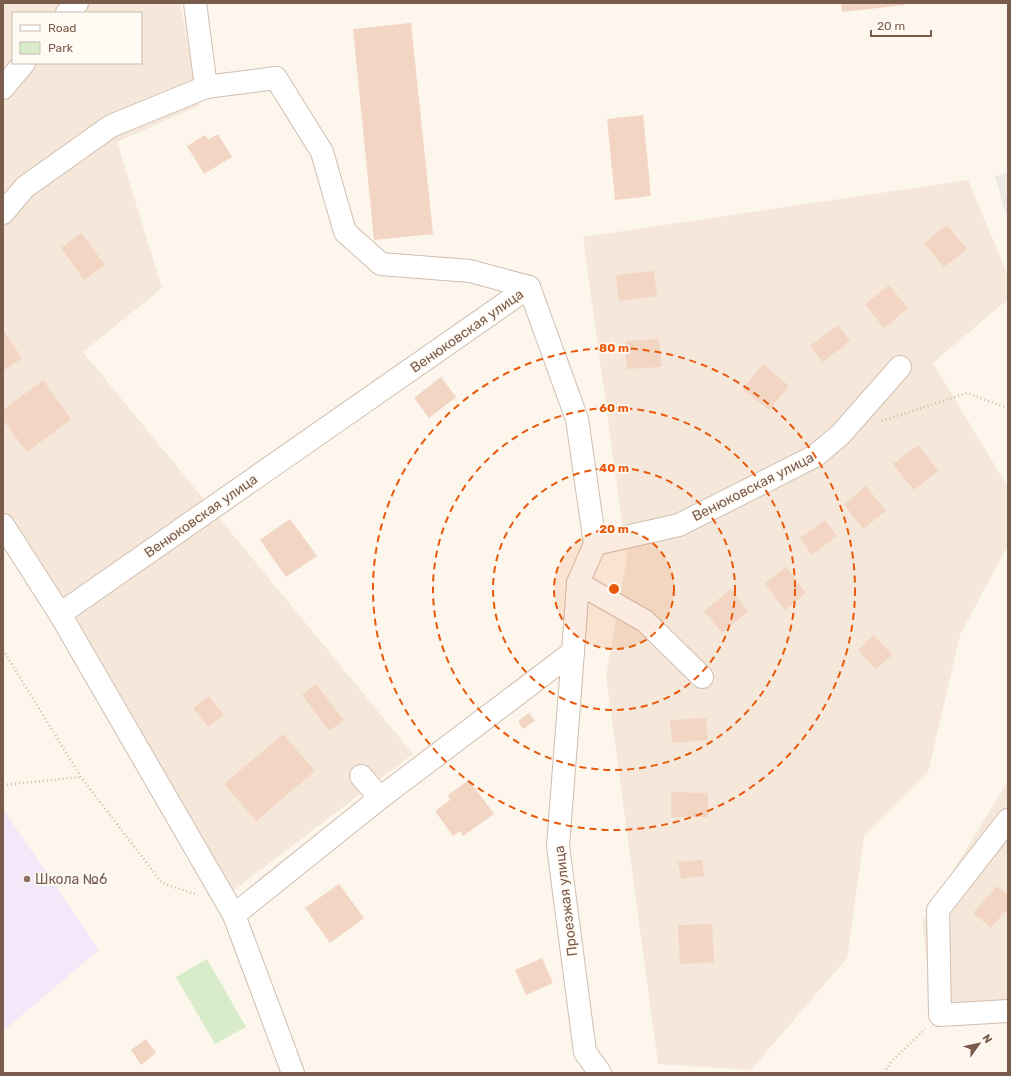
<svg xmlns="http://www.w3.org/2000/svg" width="1011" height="1076" font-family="Rubik,sans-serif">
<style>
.residential{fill:#f5e8da;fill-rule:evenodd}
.industrial{fill:#efe9e4}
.education{fill:#f3e8fa}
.green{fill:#d8ecc9}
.building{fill:#f3d5c3}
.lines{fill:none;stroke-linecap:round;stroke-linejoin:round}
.minor-casing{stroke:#d1beb0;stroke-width:24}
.path{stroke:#d9b8a5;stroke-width:2.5;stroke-dasharray:1 3;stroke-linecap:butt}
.minor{stroke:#fff;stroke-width:22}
.ring{fill:none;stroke:#e8590c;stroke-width:2;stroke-dasharray:7 5}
.education-dot{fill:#8d6e63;stroke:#fffaf3;stroke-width:1.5}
.labels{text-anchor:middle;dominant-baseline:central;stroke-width:3.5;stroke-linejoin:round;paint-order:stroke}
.street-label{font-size:14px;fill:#7a5c4d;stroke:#fffaf3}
.education-label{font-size:14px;fill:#785e54;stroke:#fffaf3;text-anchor:start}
.centre{fill:#e8590c;stroke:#fffaf3;stroke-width:2}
.ring-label{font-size:12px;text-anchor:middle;font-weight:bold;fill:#e8590c;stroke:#fffaf3;stroke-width:3.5;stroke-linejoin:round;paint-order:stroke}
</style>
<rect width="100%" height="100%" fill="#fdf6ec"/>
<g class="residential">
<path d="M3 3H180L200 105 117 142 162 288 83 352 413 754 233 891 3 512ZM13 13H141V63H13Z"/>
<polygon points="968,180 1008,275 1008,299 933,363 1008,487 1008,545 960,635 928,773 864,837 847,958 751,1070 658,1064 606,675 627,559 583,237"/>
<polygon points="1008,781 1008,1014 935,1024 922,921"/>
</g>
<polygon class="industrial" points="1008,173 1008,217 1005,212 995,176"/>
<polygon class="education" points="3,809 99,950 3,1031"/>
<polygon class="green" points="207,959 246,1027 215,1044 176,977"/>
<g class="building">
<polygon points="841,3 905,3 905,5 842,12"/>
<polygon points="411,23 433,234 374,240 353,29"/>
<polygon points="643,115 651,196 615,200 607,119"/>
<polygon points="218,134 232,157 204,174 187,146 205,135 208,140"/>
<polygon points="947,225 967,249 944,267 924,243"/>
<polygon points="81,233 105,265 84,280 61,248"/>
<polygon points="654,271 657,296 619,301 616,275"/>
<polygon points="889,285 908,308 884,328 865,304"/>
<polygon points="838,325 850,341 823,362 810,346"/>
<polygon points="3,330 22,358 3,371"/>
<polygon points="659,339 661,367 627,369 625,341"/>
<polygon points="763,364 789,386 769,410 743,389"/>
<polygon points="441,377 456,397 429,418 414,398"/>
<polygon points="43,380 71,419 27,452 3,420 3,410"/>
<polygon points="918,445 938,471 914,490 893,464"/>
<polygon points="866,486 886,511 863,529 844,504"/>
<polygon points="290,519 317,556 286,577 260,540"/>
<polygon points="825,520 837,536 812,555 800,538"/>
<polygon points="786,567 806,593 785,610 765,583"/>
<polygon points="731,589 748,611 722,633 704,611"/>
<polygon points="874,635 892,655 876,669 858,650"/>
<polygon points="316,684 344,720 329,731 302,695"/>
<polygon points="209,696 224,715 208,727 193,708"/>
<polygon points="529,713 535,721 523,729 518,721"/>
<polygon points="706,718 708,740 672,743 670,720"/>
<polygon points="283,734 315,771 256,821 224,784"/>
<polygon points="469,780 494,814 463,836 460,831 453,836 435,811 450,800 448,795"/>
<polygon points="671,792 708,793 708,817 671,817"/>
<polygon points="702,860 704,876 681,879 678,862"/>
<polygon points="339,884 364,918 330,943 305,908"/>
<polygon points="997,886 1008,895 1008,908 991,928 973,913"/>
<polygon points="712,924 714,962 680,964 678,925"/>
<polygon points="542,958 553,983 526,995 515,970"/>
<polygon points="146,1039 156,1053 141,1065 131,1050"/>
</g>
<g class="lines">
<defs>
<g id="minor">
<polyline points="195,3 206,87"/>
<polyline points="67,13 77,3"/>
<polyline points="3,88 24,63"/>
<polyline points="3,213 25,187 111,126 206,87 276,78 322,152 345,232 381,264 470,271 529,287"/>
<polyline points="3,525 60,614 234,915 293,1073"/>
<polyline points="595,544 679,525 815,456 840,435 900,367"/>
<polyline points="578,583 645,621 702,677"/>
<polyline points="60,614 529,287"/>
<polyline points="573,652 558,846 585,1052 600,1073"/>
<polyline points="361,776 380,798"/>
<polyline points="1008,820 938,910 940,1015 1008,1011"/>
<polyline points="234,915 380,798 573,652 578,583 595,544 577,419 529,287"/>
</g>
</defs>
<use href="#minor" class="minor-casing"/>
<g class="path">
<polyline points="882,421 967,393 1008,408"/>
<polyline points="3,650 81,777 162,883 198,895"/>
<polyline points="3,785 81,777"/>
<polyline points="884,1073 891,1062 925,1029"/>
</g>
<use href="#minor" class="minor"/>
</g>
<circle cx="614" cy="589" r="60" fill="#e8590c" fill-opacity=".12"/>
<g class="ring">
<circle cx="614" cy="589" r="60"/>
<circle cx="614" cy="589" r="121"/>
<circle cx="614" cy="589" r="181"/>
<circle cx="614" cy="589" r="241"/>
</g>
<circle class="education-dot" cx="27" cy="879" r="4"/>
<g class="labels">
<g class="street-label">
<text transform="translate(467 331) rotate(-35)">Венюковская улица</text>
<text transform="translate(753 487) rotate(-27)">Венюковская улица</text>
<text transform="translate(201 516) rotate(-35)">Венюковская улица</text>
<text transform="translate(566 901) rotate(-97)">Проезжая улица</text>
</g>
<g class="education-label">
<text x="35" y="879">Школа №6</text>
</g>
</g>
<circle cx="614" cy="589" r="6" class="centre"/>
<g class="ring-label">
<text x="614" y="352">80 m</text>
<text x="614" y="412">60 m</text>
<text x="614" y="472">40 m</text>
<text x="614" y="533">20 m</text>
</g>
<rect width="1011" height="1076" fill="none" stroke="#7a5c4d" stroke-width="8"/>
<rect x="12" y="12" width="130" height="52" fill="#fffaf3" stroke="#cabbb1"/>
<rect x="20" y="25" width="20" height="6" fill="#ffffff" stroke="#cabbb1"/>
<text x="48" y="32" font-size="12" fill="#7a5c4d">Road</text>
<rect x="20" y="42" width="20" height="12" fill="#d8ecc9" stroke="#cabbb1"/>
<text x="48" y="52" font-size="12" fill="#7a5c4d">Park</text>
<g transform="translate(979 1044) rotate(57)" stroke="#fffaf3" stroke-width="3" paint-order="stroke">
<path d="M0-3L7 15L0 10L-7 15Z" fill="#7a5c4d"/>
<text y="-6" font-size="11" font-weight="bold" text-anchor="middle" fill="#7a5c4d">N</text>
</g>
<path d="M871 30v6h60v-6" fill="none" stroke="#7a5c4d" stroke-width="2"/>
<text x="877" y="30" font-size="12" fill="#7a5c4d" stroke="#fffaf3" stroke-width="3" paint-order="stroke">20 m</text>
</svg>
